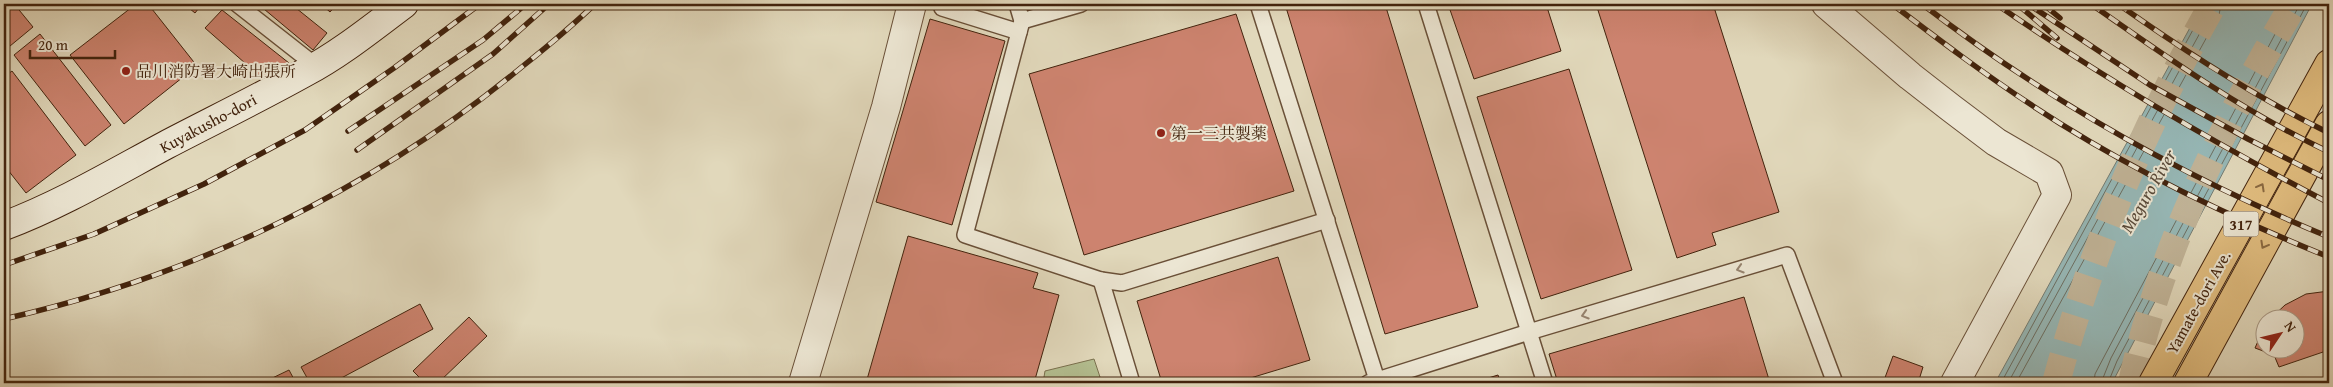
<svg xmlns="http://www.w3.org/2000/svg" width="2333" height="387" font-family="'Gentium Book Plus','Noto Serif JP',serif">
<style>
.green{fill:#b3be90;stroke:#7a704e}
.water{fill:#96b8b7;stroke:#747c73}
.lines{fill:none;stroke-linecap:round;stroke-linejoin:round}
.shore{stroke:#6c6e62;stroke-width:1}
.building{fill:#cd836f;stroke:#42230d}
.highway-tunnel{stroke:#c1b498;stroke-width:28;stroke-dasharray:28 14;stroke-linecap:butt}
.lane-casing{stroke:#6a5038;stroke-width:18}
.street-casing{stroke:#6a5038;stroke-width:30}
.secondary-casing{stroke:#42230d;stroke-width:30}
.primary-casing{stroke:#42230d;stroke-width:30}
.lane{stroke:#ece6d3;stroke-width:15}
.street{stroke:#ece6d3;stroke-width:28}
.secondary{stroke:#ece6d3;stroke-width:28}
.primary{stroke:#e0bc7e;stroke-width:28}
.rail-casing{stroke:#42230d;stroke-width:5.5}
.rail{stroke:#ece6d3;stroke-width:4;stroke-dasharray:11;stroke-linecap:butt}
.oneway{stroke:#896840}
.oneway2{stroke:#978470}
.poi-dot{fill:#8f2418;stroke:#ece6d3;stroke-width:2}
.labels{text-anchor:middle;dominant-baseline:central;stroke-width:4;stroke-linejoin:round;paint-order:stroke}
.shield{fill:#ece6d3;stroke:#755e48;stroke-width:1}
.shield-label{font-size:15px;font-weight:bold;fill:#42230d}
.poi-label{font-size:16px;fill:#42230d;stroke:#ece6d3;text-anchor:start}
.street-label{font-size:16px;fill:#42230d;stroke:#ece6d3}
.water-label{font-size:18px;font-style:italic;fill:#574838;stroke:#ece6d3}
</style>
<rect width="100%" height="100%" fill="#e1d8bb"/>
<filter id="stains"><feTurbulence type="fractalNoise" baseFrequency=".004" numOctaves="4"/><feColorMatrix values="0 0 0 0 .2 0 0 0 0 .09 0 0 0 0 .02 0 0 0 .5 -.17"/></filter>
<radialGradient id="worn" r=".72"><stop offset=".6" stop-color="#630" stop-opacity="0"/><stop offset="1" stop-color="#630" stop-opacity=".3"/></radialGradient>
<polygon class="green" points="1094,359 1102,383 1043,383 1045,371"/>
<polygon class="water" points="2203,4 2312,4 2112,383 1995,383"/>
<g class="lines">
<g class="shore">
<polyline points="2001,383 2207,4"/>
<polyline points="2008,383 2212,11 2214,4"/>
<polyline points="2016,383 2219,15 2221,4"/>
<polyline points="2094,383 2095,374 2105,355 2291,4"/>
<polyline points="2101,383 2111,358 2300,4"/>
<polyline points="2108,383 2117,361 2307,4"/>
</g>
</g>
<g class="building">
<polygon points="136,4 148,4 197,66 124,124 70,55"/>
<polygon points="184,4 202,4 195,13"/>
<polygon points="258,4 291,4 327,33 313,50"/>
<polygon points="321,4 337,4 330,12"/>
<polygon points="1285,4 1385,4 1478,307 1385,334"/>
<polygon points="1448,4 1546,4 1561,51 1474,79"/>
<polygon points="1596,4 1647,4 1648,7 1657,4 1713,4 1779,212 1712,233 1716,245 1677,258"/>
<polygon points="15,5 33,27 4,51 4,14"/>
<polygon points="222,10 289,63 262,78 205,28"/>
<polygon points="1236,14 1294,191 1084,255 1029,74"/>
<polygon points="930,19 1005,41 952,225 876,202"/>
<polygon points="40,34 111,125 85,146 14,55"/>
<polygon points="1569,69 1632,270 1541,299 1477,97"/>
<polygon points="12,71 76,155 26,193 4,165 4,77"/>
<polygon points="908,236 1038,273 1033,288 1059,295 1034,383 866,383"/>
<polygon points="1278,257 1310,360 1234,383 1162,383 1137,301"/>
<polygon points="2329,291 2329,350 2279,367 2274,355 2255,348 2266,323 2266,350 2296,350 2296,320 2269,320 2285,305 2306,294"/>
<polygon points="1744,297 1770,383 1558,383 1549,354"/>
<polygon points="420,304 433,329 332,383 310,383 301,367"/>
<polygon points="469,317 487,336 438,383 425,383 413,371"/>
<polygon points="1893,356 1923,367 1918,383 1883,383"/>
<polygon points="289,370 296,383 262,383"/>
<polygon points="1498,375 1501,383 1472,383"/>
</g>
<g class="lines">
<g class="highway-tunnel">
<path d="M2056 383C2091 250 2145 124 2213 4"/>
<path d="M2132 383C2161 247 2224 123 2294 4"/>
</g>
<defs>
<g id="lane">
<polyline points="237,4 316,66"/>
<polyline points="1017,4 1022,21 965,235 1101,280 1122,283 1327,220"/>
<polyline points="1258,4 1377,380"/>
<polyline points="1426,4 1545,383"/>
<polyline points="942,8 1019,32"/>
<polyline points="1022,21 1081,4"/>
<polyline points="1101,280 1132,383"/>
<polyline points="1368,383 1529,332 1787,255 1835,383"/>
</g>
<g id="street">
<polyline points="1826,4 1910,76 1951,108 1996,142 2049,173 2057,195 1955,383"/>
<polyline points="803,383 886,107 912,4"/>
</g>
<path id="secondary" d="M4 226C62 204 112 174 166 145 212 121 259 98 304 73 340 54 372 28 404 4"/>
<g id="primary">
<polyline points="2153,383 2329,64"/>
<polyline points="2188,383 2329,125"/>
</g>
</defs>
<use href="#lane" class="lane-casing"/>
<use href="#street" class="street-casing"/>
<use href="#secondary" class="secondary-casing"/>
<use href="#primary" class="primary-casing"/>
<use href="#lane" class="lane"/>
<use href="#street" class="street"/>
<use href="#secondary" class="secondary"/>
<use href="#primary" class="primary"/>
<defs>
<g id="rail">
<path d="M1892 4C1938 39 1984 74 2033 106 2125 167 2227 216 2329 257"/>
<path d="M1922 4C2047 100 2183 177 2329 237"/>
<path d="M1996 4C2103 78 2214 143 2329 203"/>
<polyline points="2017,4 2057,38"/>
<polyline points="2028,4 2150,85 2248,139 2329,180"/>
<polyline points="2043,4 2060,18"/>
<path d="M2091 4C2168 58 2244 112 2329 152"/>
<path d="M2118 4C2186 52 2255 97 2329 133"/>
<polyline points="348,131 483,40 526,4"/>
<polyline points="357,150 493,54 549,4"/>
<polyline points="4,265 94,234 204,184 305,130 394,68 480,4"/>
<path d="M4 319C194 276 373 190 523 66 548 46 572 26 595 4"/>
</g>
</defs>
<use href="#rail" class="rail-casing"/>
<use href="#rail" class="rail"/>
</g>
<defs><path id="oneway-chevron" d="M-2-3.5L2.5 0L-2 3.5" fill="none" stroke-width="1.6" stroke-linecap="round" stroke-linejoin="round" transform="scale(1.25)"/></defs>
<g class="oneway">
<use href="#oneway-chevron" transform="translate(2261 187) rotate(-61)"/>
<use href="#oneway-chevron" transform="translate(2264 245) rotate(119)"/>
</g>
<g class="oneway2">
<use href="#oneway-chevron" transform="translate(1740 269) rotate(163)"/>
<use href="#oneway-chevron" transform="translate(1585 315) rotate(163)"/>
</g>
<g class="poi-dot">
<circle cx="126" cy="71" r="5"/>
<circle cx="1161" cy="133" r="5"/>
</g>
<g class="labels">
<rect class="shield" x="2223.5" y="211.5" width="35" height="25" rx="4"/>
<g class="shield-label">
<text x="2241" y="224">317</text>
</g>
<g class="poi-label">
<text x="136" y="71">品川消防署大崎出張所</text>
<text x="1171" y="133">第一三共製薬</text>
</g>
<g class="street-label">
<text transform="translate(208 123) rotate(-28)">Kuyakusho-dori</text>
<text transform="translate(2198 302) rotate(-61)">Yamate-dori Ave.</text>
</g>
<g class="water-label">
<text transform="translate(2148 191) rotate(-60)">Meguro River</text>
</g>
</g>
<rect width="2333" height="387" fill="none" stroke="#e1d8bb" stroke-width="20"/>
<rect x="5" y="5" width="2323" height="377" fill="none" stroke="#42230d" stroke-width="2.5"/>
<rect x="10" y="10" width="2313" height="367" fill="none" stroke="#42230d"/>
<g transform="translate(2280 334) rotate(55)"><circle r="24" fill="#ece6d3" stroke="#a89884"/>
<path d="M0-4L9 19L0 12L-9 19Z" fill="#8f2418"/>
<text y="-8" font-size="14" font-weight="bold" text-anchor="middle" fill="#42230d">N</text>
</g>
<path d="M30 50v8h85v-8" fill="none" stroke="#42230d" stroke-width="2.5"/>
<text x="38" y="50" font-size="15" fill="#42230d" stroke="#ece6d3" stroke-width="4" paint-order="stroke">20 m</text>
<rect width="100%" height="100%" filter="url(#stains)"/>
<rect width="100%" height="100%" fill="url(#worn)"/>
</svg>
